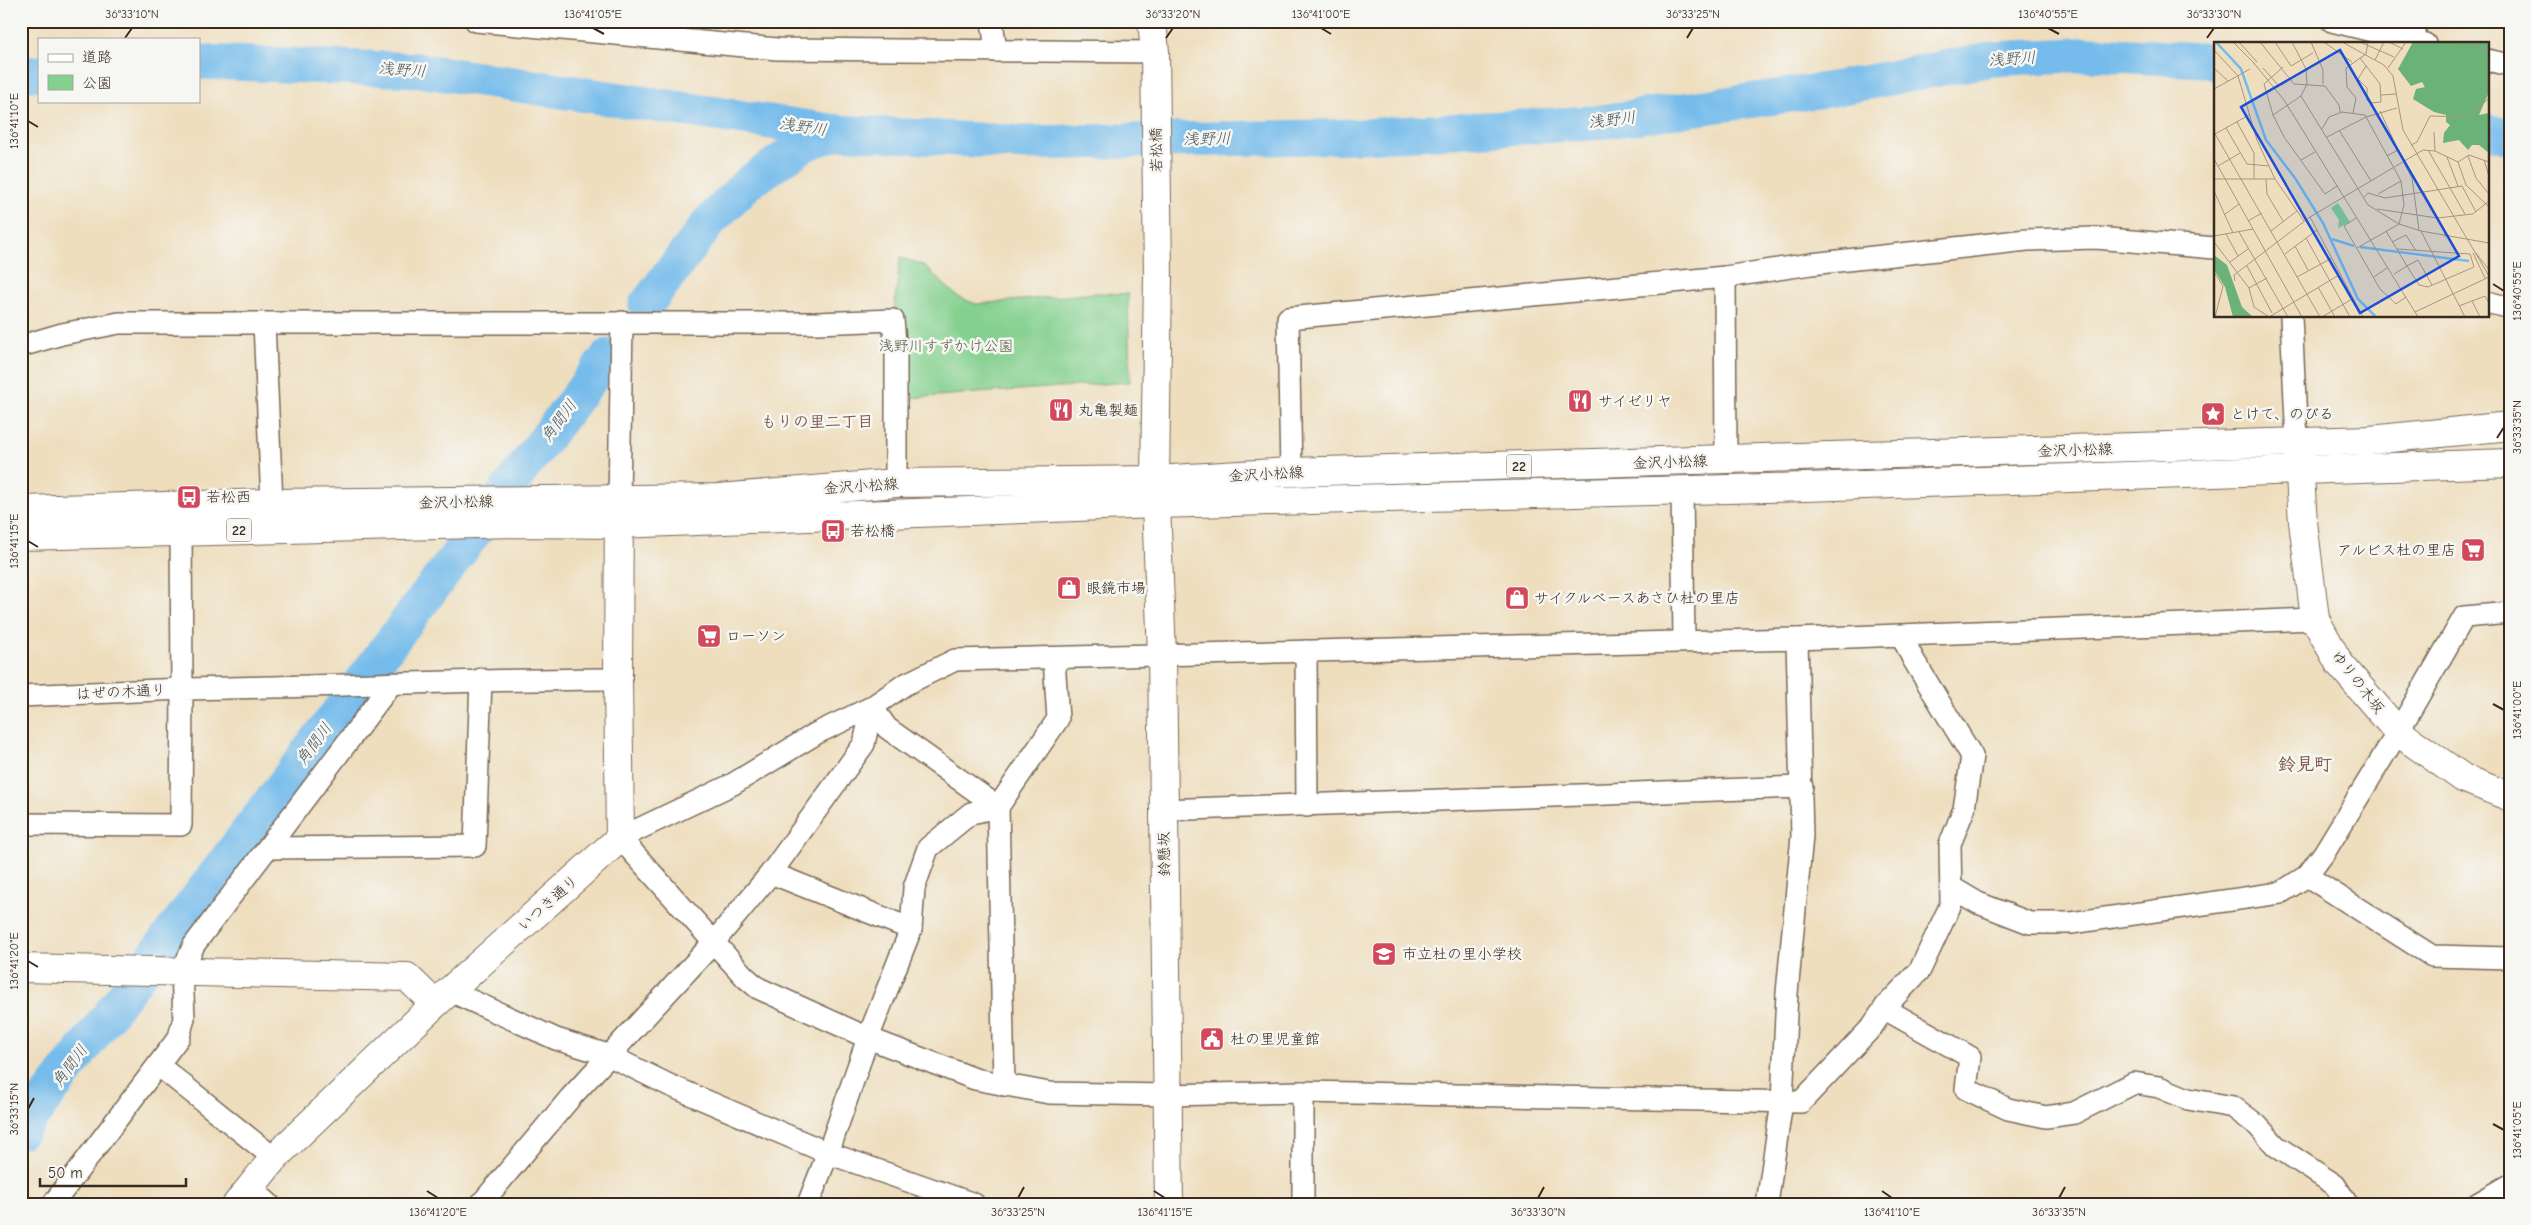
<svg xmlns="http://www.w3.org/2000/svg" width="2531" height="1225" font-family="'Comic Neue','Klee One',sans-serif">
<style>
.green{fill:#84d08e;stroke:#607d56}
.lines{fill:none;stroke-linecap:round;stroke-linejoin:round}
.river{stroke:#74bbeb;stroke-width:35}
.minor-casing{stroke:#7a6956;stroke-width:24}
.tertiary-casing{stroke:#7a6956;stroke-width:30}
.primary-casing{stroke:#7a6956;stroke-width:30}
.minor{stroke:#fff;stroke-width:21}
.tertiary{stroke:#fff;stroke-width:28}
.primary{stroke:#fff;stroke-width:28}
.ticks{fill:none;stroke:#3b2a1e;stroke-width:2}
.labels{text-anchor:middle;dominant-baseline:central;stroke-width:5;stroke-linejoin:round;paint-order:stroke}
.shield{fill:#f6f6f2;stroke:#73675e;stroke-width:1}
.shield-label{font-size:14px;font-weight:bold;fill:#3b2a1e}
.street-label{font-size:15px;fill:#3b2a1e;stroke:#f6f6f2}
.park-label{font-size:15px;fill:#515c40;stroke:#f6f6f2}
.poi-label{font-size:15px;fill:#3b2a1e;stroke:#f6f6f2;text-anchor:start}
.water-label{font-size:16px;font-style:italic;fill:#4c565c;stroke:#f6f6f2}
.neighbourhood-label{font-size:16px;font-weight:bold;fill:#7f5546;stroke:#f6f6f2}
.quarter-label{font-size:18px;font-weight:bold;fill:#7f5546;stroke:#f6f6f2}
.inset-river{fill:none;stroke:#74bbeb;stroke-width:2.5}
.inset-road{fill:none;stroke:#a6967e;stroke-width:1}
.view{fill:#1d4ed8;fill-opacity:0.15;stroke:#1d4ed8;stroke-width:2.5}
.inset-edge{fill:none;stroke:#3b2a1e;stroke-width:2.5}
.neatline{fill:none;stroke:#3b2a1e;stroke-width:2}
.ticks-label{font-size:12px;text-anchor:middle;fill:#3b2a1e}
</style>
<rect width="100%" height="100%" fill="#f6f6f2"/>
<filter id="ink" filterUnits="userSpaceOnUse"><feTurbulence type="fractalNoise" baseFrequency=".02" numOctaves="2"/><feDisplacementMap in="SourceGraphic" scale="10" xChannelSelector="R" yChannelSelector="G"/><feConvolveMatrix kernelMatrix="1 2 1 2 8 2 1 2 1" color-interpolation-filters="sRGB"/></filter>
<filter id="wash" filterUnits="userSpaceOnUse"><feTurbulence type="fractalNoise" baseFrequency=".0096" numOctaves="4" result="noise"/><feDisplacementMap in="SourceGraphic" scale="20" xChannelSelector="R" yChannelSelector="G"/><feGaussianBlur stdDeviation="1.12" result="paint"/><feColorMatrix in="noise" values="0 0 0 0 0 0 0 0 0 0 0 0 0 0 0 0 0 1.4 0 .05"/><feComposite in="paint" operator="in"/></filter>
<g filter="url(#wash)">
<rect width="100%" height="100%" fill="#eedebe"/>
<polygon class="green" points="900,257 923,265 958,297 976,304 1097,293 1128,294 1130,382 896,399 893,320"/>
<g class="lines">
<g class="river">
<polyline points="199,62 418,70 838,132 1026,143 1361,136 1593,123 1832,89 1992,59 2097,54 2203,60 2215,63"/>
<polyline points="21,75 39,73"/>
<polyline points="2487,131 2510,137"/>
<polyline points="646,305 711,220 748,183 805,144 838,132"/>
<polyline points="21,1131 608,356"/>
</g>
</g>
</g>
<g filter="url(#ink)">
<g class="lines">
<defs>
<g id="minor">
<polyline points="476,21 777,49 1155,52"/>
<polyline points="992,21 996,51"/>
<polyline points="2332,21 2425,44"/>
<polyline points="2415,41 2415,21"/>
<polyline points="2487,60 2510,65"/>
<polyline points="1725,277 1726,460"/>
<polyline points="2487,302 2510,308"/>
<polyline points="2291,316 2297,443"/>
<polyline points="264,323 272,503"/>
<polyline points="21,346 62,334 119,323 817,323 893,320 896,352 896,483"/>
<polyline points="1291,472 1288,318 1725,277 1811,264 2027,240 2096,238 2215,248"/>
<polyline points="1682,490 1684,641"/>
<polyline points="619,500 622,322"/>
<polyline points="1902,636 1913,659 1972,756 1964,809 1950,844 1951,904 1920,970 1886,1006 1871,1028 1801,1102 1303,1092 1167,1095 1049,1093 975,1079 868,1038 758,988 745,977 620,838 733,784 817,733 872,707 904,685 955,660 1797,639 2315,619"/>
<polyline points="1306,651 1307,806"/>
<polyline points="21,696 182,689 181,531"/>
<polyline points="872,707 887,728 998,807"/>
<polyline points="998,807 1004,1085"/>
<polyline points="1163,810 1802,787"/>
<path d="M21 824 181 825 182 689C327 687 472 679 618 679"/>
<polyline points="268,848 475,846 481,679"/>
<polyline points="771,873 911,929"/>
<polyline points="2307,876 2432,956 2510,958"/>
<polyline points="1951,887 1978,903 2030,923 2071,923 2280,893 2307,876 2324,853 2398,732 2464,617 2510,613"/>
<polyline points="450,991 556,1039 608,1055 669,1085 828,1153 974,1204"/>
<polyline points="1886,1006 1894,1014 1970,1057 1966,1089 2008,1109 2046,1117 2074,1113 2134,1083 2159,1087 2188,1099 2233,1107 2257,1125 2276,1146 2335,1185 2347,1204"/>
<polyline points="158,1065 274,1158"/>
<polyline points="1303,1092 1303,1204"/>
<polyline points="250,1187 269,1204"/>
<polyline points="53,1204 179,1037 184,1018 182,971 194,945 392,683"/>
<polyline points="481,1204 571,1097 714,942 771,873 864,744 872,707"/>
<polyline points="808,1204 828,1153 868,1038 911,929 914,888 928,848 971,813 998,807 1058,719 1054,659"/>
<polyline points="1767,1204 1782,1102 1787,993 1802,836 1797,639"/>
<polyline points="2477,1204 2510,1185"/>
</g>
<g id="tertiary">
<polyline points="1152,21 1155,52 1158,276 1155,480 1162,654 1169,1204"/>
<polyline points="2298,447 2303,522 2315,619 2339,663 2398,732 2463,778 2510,797"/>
<polyline points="21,968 407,977 435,1004 620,838 618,679 619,501"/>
<polyline points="237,1204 274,1158 435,1004"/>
</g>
<g id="primary">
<polyline points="21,510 272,503 719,498 896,483 1155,480 1291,472 2370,440 2510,426"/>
<polyline points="21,536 515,523 618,524 1156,504 1806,487 2510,463"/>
</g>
</defs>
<use href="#minor" class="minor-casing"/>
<use href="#tertiary" class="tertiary-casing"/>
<use href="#primary" class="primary-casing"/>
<use href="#minor" class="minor"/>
<use href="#tertiary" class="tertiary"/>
<use href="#primary" class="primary"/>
</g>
</g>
<path class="ticks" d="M593 28 604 34M1321 28 1331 34M2048 28 2059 34M125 38 132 28M1166 38 1173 28M1687 38 1693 28M2207 38 2214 28M28 121 38 127M2493 284 2504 291M2497 438 2504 427M28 541 38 547M2493 704 2504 710M28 961 38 967M28 1109 34 1098M2493 1124 2504 1130M427 1191 438 1198M1154 1191 1165 1198M1882 1191 1892 1198M1018 1198 1024 1187M1538 1198 1544 1187M2059 1198 2065 1187"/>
<defs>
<symbol id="restaurant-square" viewBox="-11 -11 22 22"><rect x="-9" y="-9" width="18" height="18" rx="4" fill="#d1495b" stroke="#f6f6f2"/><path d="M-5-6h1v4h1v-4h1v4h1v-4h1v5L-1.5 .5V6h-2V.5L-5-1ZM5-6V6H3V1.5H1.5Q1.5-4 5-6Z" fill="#fff"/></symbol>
<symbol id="sight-square" viewBox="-11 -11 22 22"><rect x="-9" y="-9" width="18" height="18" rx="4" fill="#d1495b" stroke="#f6f6f2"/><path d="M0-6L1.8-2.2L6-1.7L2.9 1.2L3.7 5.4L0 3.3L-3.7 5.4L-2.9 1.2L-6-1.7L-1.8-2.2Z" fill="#fff"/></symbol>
<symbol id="bus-square" viewBox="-11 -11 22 22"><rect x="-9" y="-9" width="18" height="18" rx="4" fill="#d1495b" stroke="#f6f6f2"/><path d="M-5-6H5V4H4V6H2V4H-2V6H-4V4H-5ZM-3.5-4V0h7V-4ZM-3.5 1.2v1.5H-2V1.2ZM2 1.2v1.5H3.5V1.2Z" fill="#fff"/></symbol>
<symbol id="supermarket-square" viewBox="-11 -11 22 22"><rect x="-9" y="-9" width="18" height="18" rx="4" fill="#d1495b" stroke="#f6f6f2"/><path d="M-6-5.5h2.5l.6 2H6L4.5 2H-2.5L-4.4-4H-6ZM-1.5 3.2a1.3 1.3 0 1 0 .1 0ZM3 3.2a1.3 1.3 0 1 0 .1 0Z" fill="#fff"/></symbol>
<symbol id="shop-square" viewBox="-11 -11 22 22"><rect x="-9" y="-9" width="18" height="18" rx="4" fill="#d1495b" stroke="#f6f6f2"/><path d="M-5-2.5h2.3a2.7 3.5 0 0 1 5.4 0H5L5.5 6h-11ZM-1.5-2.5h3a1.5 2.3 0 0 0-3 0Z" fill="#fff"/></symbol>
<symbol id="school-square" viewBox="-11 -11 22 22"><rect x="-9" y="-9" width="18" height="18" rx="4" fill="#d1495b" stroke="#f6f6f2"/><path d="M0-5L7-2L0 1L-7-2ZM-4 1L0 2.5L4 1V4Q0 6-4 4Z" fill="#fff"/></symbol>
<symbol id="civic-square" viewBox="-11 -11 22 22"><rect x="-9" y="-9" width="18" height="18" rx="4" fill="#d1495b" stroke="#f6f6f2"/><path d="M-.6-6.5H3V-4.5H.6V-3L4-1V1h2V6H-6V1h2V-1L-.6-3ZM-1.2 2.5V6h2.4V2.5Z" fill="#fff"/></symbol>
</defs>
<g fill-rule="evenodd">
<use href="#restaurant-square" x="1566" y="387" width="28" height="28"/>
<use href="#restaurant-square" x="1047" y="396" width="28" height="28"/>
<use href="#sight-square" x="2199" y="400" width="28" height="28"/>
<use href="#bus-square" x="175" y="483" width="28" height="28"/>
<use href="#bus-square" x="819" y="517" width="28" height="28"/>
<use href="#supermarket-square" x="2459" y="536" width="28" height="28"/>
<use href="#shop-square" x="1055" y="574" width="28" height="28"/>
<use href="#shop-square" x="1503" y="584" width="28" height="28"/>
<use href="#supermarket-square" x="695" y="622" width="28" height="28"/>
<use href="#school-square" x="1370" y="940" width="28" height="28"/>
<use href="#civic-square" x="1198" y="1025" width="28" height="28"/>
</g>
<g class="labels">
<g class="shield">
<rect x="1506.5" y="454.5" width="25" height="23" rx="4"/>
<rect x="226.5" y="518.5" width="25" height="23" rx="4"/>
</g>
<g class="shield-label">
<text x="1519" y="466">22</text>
<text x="239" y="530">22</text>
</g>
<g class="street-label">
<text transform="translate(1156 150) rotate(-91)">若松橋</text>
<text transform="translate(2075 450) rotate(-2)">金沢小松線</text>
<text transform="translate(1670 462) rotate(-2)">金沢小松線</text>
<text transform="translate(1266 474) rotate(-3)">金沢小松線</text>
<text transform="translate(861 486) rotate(-4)">金沢小松線</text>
<text transform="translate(456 502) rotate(-1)">金沢小松線</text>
<text transform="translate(2358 682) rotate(52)">ゆりの木坂</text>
<text transform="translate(121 692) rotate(-3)">はぜの木通り</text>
<text transform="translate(1164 854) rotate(-91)">鈴懸坂</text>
<text transform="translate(548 903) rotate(-42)">いつき通り</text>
</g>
<g class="park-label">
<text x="946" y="346">浅野川すずかけ公園</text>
</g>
<g class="poi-label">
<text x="1598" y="401">サイゼリヤ</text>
<text x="1078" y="410">丸亀製麺</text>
<text x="2230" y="414">とけて、のびる</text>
<text x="206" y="497">若松西</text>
<text x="850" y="531">若松橋</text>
<text x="2456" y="550" text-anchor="end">アルビス杜の里店</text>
<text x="1086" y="588">眼鏡市場</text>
<text x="1534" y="598">サイクルベースあさひ杜の里店</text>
<text x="726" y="636">ローソン</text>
<text x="1402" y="954">市立杜の里小学校</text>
<text x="1230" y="1039">杜の里児童館</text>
</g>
<g class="water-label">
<text transform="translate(2012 59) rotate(-4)">浅野川</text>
<text transform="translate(402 70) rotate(4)">浅野川</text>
<text transform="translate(1612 120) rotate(-7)">浅野川</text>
<text transform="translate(803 127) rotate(8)">浅野川</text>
<text transform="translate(1207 139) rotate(-1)">浅野川</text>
<text transform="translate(559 421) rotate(-53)">角間川</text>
<text transform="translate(314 744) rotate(-53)">角間川</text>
<text transform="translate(70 1066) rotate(-53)">角間川</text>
</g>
<g class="neighbourhood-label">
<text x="817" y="422">もりの里二丁目</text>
</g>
<g class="quarter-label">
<text x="2305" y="764">鈴見町</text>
</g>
</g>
<g transform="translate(2214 42)">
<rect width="275" height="275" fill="#eedebe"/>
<path d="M124 161 136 180 124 186 125 178 117 166Z" fill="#84d08e"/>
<path d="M199 0H275V50L265 73 275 71V111L265 103H258L254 108 245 98 229 101 230 91 236 83 232 80V73L220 70 199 57 202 47 211 45 208 40 197 44 184 27ZM0 213 13 223 28 265 39 275H19L11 245 0 228Z" fill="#6bb279"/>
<path class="inset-river" d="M2 0 27 27 52 98 81 136 109 181 144 257 162 275M118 197 140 204M146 205 255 219"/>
<path class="inset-road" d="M19 0 41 22M25 0 43 20M46 0 80 42 111 44 125 63 126 70M61 0 77 24 99 11M97 0 109 28V42M110 0 138 20M128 0 170 23 179 34 189 88 275 234M146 0 180 15M175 0 189 7M260 0 268 9 275 8M0 8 24 34 43 98 61 137 90 179M146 16 166 42 167 60 157 61 153 58V46L144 37 152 24M161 18 170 0M39 20 70 58 204 275M69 25 50 42 59 73 87 54 93 42 92 27 78 0M0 26 14 39M49 26 65 44M174 26 192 0M0 47 36 27M167 53 182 52M87 54 154 163 185 182 207 189 251 275M166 69 184 108 173 114M139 71 142 56 133 45 132 26 152 12 154 0M59 73 70 95 111 152 123 144M23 80 40 111V137M12 86 33 122 55 124M108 87 115 75 128 70 151 73 187 139 190 163 185 182M125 88 157 139M0 90 106 275M220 90 221 109M1 92 35 73M113 95 152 75 183 66M197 103 203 100 216 74 254 75 275 56M214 108 251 172M254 114 262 136 275 152M233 115 244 144M0 117 88 275M87 118 101 110M270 118 275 134M189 119 198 136 205 188M244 120 255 113 275 120M4 124 26 111M0 137H61M52 137 53 152 69 179M0 149 19 191M209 149 231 189V195M164 152 187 139M150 155 154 151 171 156 248 144 262 170M163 167 223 176 259 172 275 159M10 173 25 162M96 175 149 275M142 176 130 184 166 247 182 262 192 255M34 179 48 171M57 189 83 169M172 189 193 224 204 218 218 243M207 189 275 201M25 190 74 275M12 192 24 214M0 194 39 187M92 196 136 275M0 200 35 246 40 265 55 275M178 200 192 193 202 209M81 204 94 228M143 206 185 182M259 211 271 236M262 211 275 228M71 212 103 188M16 220 34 207M33 224 58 271M0 230 9 244 1 275M180 232 193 224 205 243 214 245 260 225 256 212 183 207M83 235 118 216M160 235 173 226M21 239 20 233 96 175 209 108 221 109 244 120 252 143 275 165M104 245 121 275M35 246 53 236M258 259 266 275M245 264 271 254 275 261M201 270 275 235M55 275 125 233M108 275 138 257"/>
<path class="view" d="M126 8 245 214 146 271 27 65Z"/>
<rect width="275" height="275" class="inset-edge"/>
</g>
<rect width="2531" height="1225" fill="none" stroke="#f6f6f2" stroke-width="55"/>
<rect x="38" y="38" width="162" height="65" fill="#f6f6f2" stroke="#aba49d"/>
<rect x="48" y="54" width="25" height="8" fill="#ffffff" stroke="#aba49d"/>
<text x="82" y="62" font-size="15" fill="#3b2a1e">道路</text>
<rect x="48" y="75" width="25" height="15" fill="#84d08e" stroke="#aba49d"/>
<text x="82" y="88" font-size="15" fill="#3b2a1e">公園</text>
<path d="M40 1178v8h146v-8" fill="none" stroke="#3b2a1e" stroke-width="2.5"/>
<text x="48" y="1178" font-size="15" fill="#3b2a1e" stroke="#f6f6f2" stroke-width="4" paint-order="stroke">50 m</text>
<rect x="28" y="28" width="2476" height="1170" class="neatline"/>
<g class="ticks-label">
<text x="132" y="18">36°33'10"N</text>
<text x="593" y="18">136°41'05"E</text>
<text x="1173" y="18">36°33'20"N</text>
<text x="1321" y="18">136°41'00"E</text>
<text x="1693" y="18">36°33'25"N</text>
<text x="2048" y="18">136°40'55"E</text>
<text x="2214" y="18">36°33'30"N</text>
<text transform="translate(14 121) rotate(-90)" y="4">136°41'10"E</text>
<text transform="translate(2517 291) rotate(-90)" y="4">136°40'55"E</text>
<text transform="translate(2517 427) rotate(-90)" y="4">36°33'35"N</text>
<text transform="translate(14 541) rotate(-90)" y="4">136°41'15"E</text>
<text transform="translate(2517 710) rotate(-90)" y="4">136°41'00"E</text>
<text transform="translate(14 961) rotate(-90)" y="4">136°41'20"E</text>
<text transform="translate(14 1109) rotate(-90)" y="4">36°33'15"N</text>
<text transform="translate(2517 1130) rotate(-90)" y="4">136°41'05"E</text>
<text x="438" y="1216">136°41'20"E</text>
<text x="1018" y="1216">36°33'25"N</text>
<text x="1165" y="1216">136°41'15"E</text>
<text x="1538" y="1216">36°33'30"N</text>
<text x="1892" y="1216">136°41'10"E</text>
<text x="2059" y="1216">36°33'35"N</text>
</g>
</svg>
